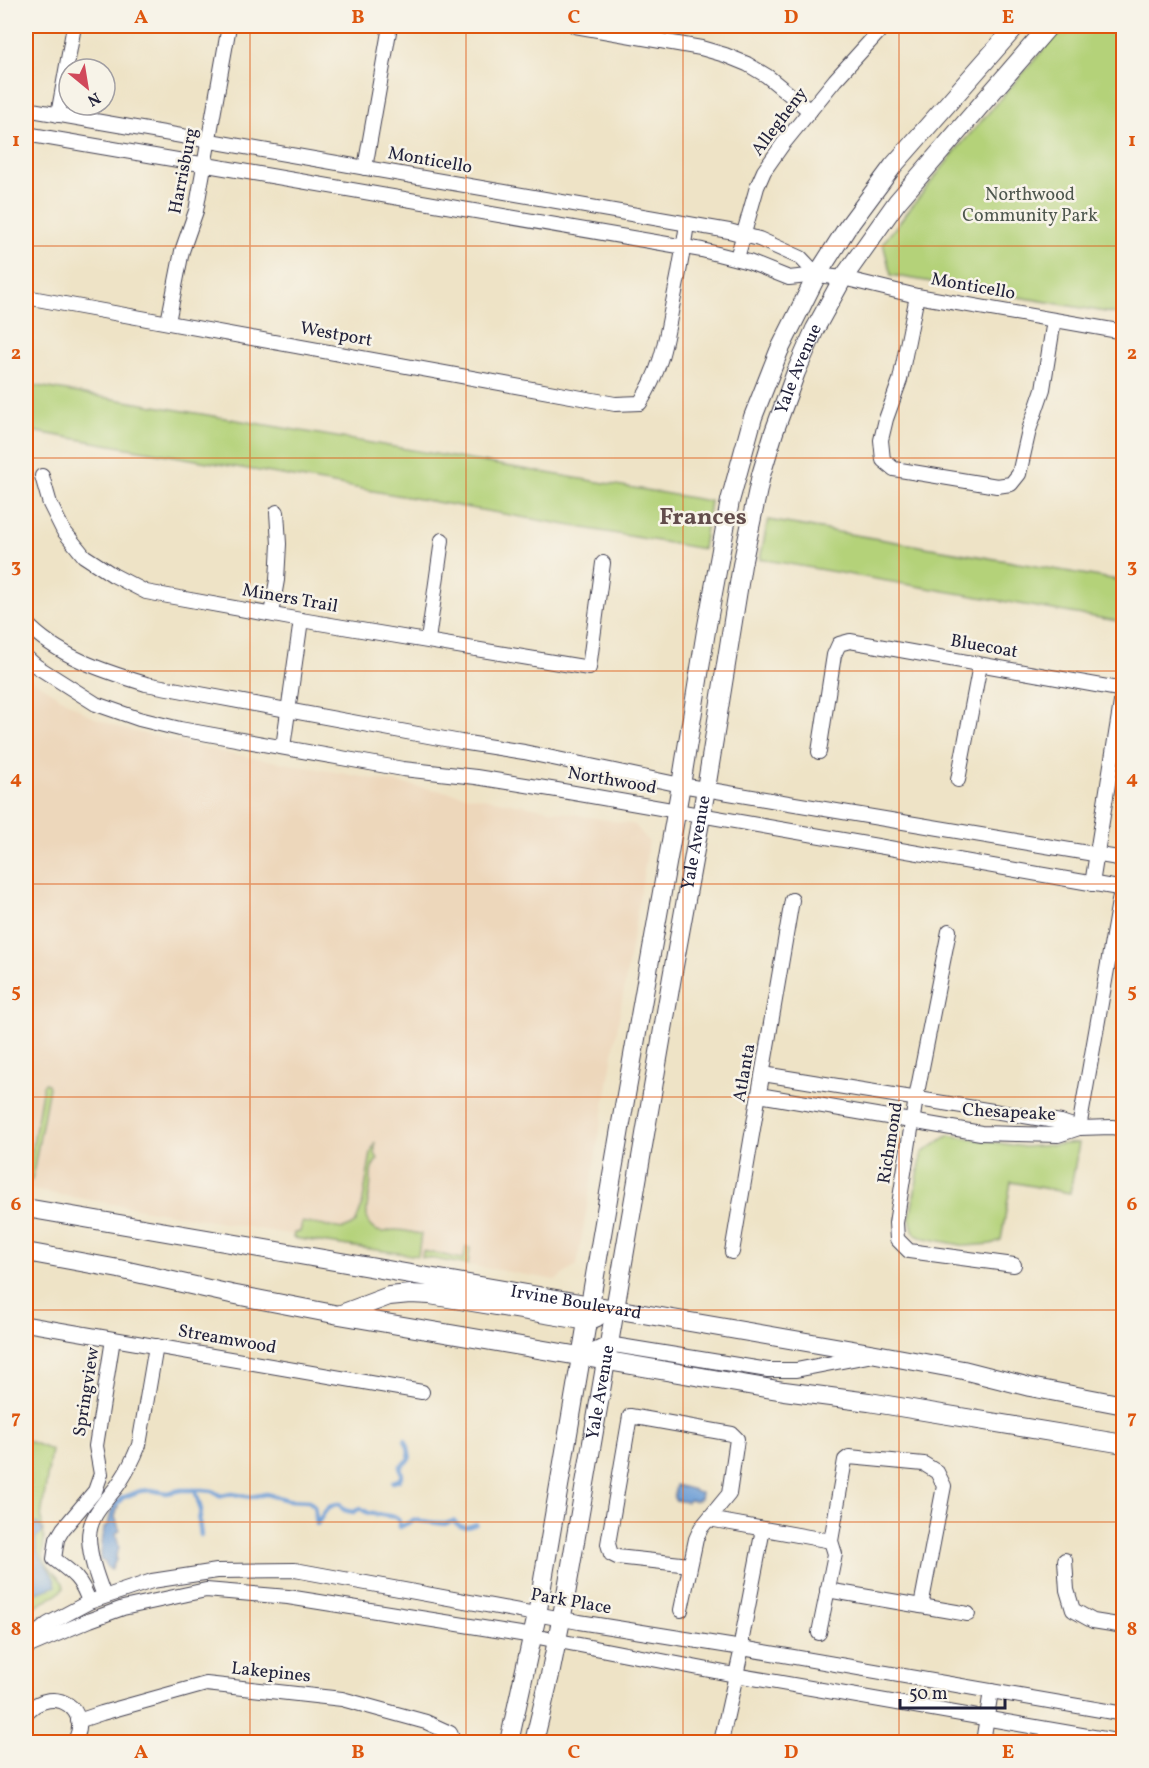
<svg xmlns="http://www.w3.org/2000/svg" width="1149" height="1768" font-family="Vollkorn,serif">
<style>
.built{fill:#edd7bb}
.green{fill:#b4d279;stroke:#6b7a5a;stroke-width:1.5}
.water{fill:#6c9dd6;stroke:#476088;stroke-width:1.5}
.lines{fill:none;stroke-linecap:round;stroke-linejoin:round}
.stream{stroke:#6c9dd6;stroke-width:4.5}
.minor-casing{stroke:#413f50;stroke-width:16}
.major-casing{stroke:#413f50;stroke-width:20}
.minor{stroke:#fff;stroke-width:14}
.major{stroke:#fff;stroke-width:18}
.grid{fill:none;stroke:#de560e;stroke-width:1.5;stroke-opacity:0.55}
.labels{text-anchor:middle;dominant-baseline:central;stroke-width:5;stroke-linejoin:round;paint-order:stroke}
.street-label{font-size:18px;fill:#22223b;stroke:#f7f3e8}
.park-label{font-size:18px;fill:#4e574e;stroke:#f7f3e8}
.district-label{font-size:24px;font-weight:bold;fill:#624c4b;stroke:#f7f3e8}
.neatline{fill:none;stroke:#de560e;stroke-width:2}
.grid-label{font-size:20px;text-anchor:middle;font-weight:bold;fill:#de560e}
</style>
<rect width="100%" height="100%" fill="#f7f3e8"/>
<filter id="ink" filterUnits="userSpaceOnUse"><feTurbulence type="fractalNoise" baseFrequency=".0167" numOctaves="2"/><feDisplacementMap in="SourceGraphic" scale="12" xChannelSelector="R" yChannelSelector="G"/><feConvolveMatrix kernelMatrix="1 2 1 2 8 2 1 2 1" color-interpolation-filters="sRGB"/></filter>
<filter id="wash" filterUnits="userSpaceOnUse"><feTurbulence type="fractalNoise" baseFrequency=".008" numOctaves="4" result="noise"/><feDisplacementMap in="SourceGraphic" scale="24" xChannelSelector="R" yChannelSelector="G"/><feGaussianBlur stdDeviation="1.35" result="paint"/><feColorMatrix in="noise" values="0 0 0 0 0 0 0 0 0 0 0 0 0 0 0 0 0 1.4 0 .05"/><feComposite in="paint" operator="in"/></filter>
<g filter="url(#wash)">
<rect width="100%" height="100%" fill="#eee3c6"/>
<polygon class="built" points="26,676 90,716 123,729 221,752 635,825 649,842 577,1265 556,1280 26,1189"/>
<g class="green">
<polygon points="1064,26 1123,26 1123,315 891,275 883,243 957,149"/>
<polygon points="26,384 710,501 703,549 26,430"/>
<polygon points="768,520 1123,581 1123,622 760,559"/>
<polygon points="45,1083 48,1084 49,1087 32,1180 28,1182 27,1179 43,1085"/>
<polygon points="949,1135 1024,1147 1079,1143 1070,1193 1011,1182 1001,1240 991,1244 966,1246 920,1237 916,1235 913,1230 910,1218 922,1153"/>
<path d="M375 1142V1153L378 1159C368 1169 372 1178 370 1190 367 1205 360 1231 384 1232 387 1232 390 1230 393 1230 402 1229 413 1233 421 1234L418 1256 293 1238 294 1233 300 1232 302 1222 343 1229 355 1224 362 1206 371 1153Z"/>
<polygon points="466,1247 470,1248 468,1265 422,1257 423,1251 463,1259"/>
<polygon points="26,1440 51,1450 41,1518 44,1539 43,1556 49,1567 63,1583 64,1588 59,1593 26,1611"/>
</g>
<g class="water">
<polygon points="676,1485 694,1490 696,1492 701,1493 700,1499 695,1501 689,1500 687,1502 675,1500 674,1497"/>
<polygon points="115,1503 118,1507 115,1517 120,1531 116,1533 119,1549 116,1555 116,1560 111,1570 106,1566 105,1562 100,1560 104,1528 108,1525 111,1511"/>
<path d="M26 1519 31 1527 37 1523 43 1530 41 1534 36 1537C33 1559 53 1566 56 1586L34 1594 27 1583 32 1576 26 1565V1545H31L32 1538 28 1536 27 1533H26Z"/>
</g>
<g class="lines">
<g class="stream">
<polyline points="393,1482 399,1480 402,1475 400,1467 410,1459 408,1447 405,1440"/>
<polyline points="195,1490 201,1510 199,1521 201,1535"/>
<path d="M116 1505 122 1498 140 1491 151 1490 167 1493 181 1490H203L212 1491 221 1496 232 1494 251 1497 266 1494 288 1500 309 1501 314 1506 317 1524C323 1515 328 1503 340 1504 342 1511 347 1511 354 1512L360 1508 368 1513 396 1517 399 1521 400 1527 414 1520 445 1524 453 1521C462 1529 466 1528 476 1524"/>
</g>
</g>
</g>
<g filter="url(#ink)">
<g class="lines">
<defs>
<g id="minor">
<polyline points="575,26 701,48 725,55 747,64 767,76 810,111"/>
<polyline points="26,109 729,231 759,239 801,258 817,275"/>
<polyline points="58,115 74,26"/>
<polyline points="26,134 702,250 749,262 789,278 817,275 843,278 917,296 1124,332"/>
<polyline points="365,168 390,26"/>
<polyline points="737,258 757,187 764,171 783,144 835,80 884,26"/>
<polyline points="917,296 900,380 886,419 881,440 883,460 894,469 997,486 1011,484 1019,474 1029,430 1043,389 1054,320"/>
<path d="M26 297 615 404 640 403C661 370 665 344 672 307 678 279 683 252 687 224"/>
<polyline points="168,322 182,251 196,211 229,26"/>
<polyline points="42,476 50,504 63,530 84,556 113,575 146,592 301,620 589,668 603,563"/>
<polyline points="271,614 277,580 279,544 277,512"/>
<path d="M26 623C57 656 103 671 146 684L461 742 524 752 681 785 1124 859"/>
<polyline points="428,640 442,540"/>
<polyline points="26,657 36,666 96,704 139,719 180,729 403,769 476,777 557,790 1124,889"/>
<polyline points="283,747 301,620"/>
<polyline points="819,752 834,655 839,644 850,641 1124,690"/>
<polyline points="958,780 980,665"/>
<polyline points="1092,884 1123,690"/>
<polyline points="949,931 916,1098 896,1223 897,1239 909,1251 1014,1265"/>
<polyline points="763,1074 1061,1122 1079,1128"/>
<polyline points="759,1095 981,1133 1058,1135 1079,1128 1112,1127 1124,1129"/>
<polyline points="1079,1128 1124,873"/>
<polyline points="732,1252 792,900"/>
<polyline points="26,1324 422,1392"/>
<polyline points="581,1357 608,1344 768,1370 796,1370 868,1356"/>
<polyline points="709,1519 831,1541"/>
<polyline points="1065,1560 1067,1590 1073,1610 1093,1621 1124,1626"/>
<polyline points="827,1590 968,1614"/>
<path d="M104 1596C97 1577 90 1559 89 1538 89 1514 108 1500 120 1482 128 1470 134 1458 139 1445L156 1346"/>
<path d="M89 1602C82 1580 73 1573 54 1559L57 1539 63 1529 95 1491 101 1474 96 1446 113 1339"/>
<polyline points="681,1610 696,1539 701,1528 729,1494 737,1439 732,1434 630,1416 608,1544 611,1554 617,1557 690,1565"/>
<polyline points="819,1633 835,1554 831,1541 845,1460 849,1457 924,1464 937,1472 944,1486 921,1606"/>
<polyline points="26,1642 48,1624 89,1602 152,1581 217,1571 295,1570 579,1622 742,1648 1124,1714"/>
<polyline points="27,1647 90,1620 123,1608 206,1590 288,1597 533,1636 735,1675 1122,1742"/>
<path d="M26 1713C55 1682 93 1712 74 1742"/>
<polyline points="78,1721 102,1713 206,1684 342,1699 426,1722 450,1733 451,1735 449,1742"/>
<polyline points="26,1741 26,1742"/>
<polyline points="721,1742 742,1648 742,1638 763,1529"/>
<polyline points="983,1742 991,1691"/>
</g>
<g id="major">
<path id="s1" d="M26 1208 876 1354 963 1370 1030 1387 1124 1405"/>
<polyline points="26,1252 119,1269 231,1294 339,1315 784,1391 869,1402 1124,1444"/>
<polyline points="341,1314 389,1296 410,1294 430,1295 588,1321 597,1317"/>
<polyline points="509,1742 537,1615 621,1123 681,785 706,631 730,501 753,417 779,351 817,275 847,228 893,166 1016,26"/>
<path id="s2" d="M534 1742 550 1675 565 1600 672 977 706 789 742 565 761 475 774 432 796 372 815 329 843 278 897 202 1049 26"/>
</g>
</defs>
<use href="#minor" class="minor-casing"/>
<use href="#major" class="major-casing"/>
<use href="#minor" class="minor"/>
<use href="#major" class="major"/>
</g>
</g>
<path class="grid" d="M250 26V1742M466 26V1742M683 26V1742M899 26V1742M26 246H1124M26 458H1124M26 671H1124M26 884H1124M26 1097H1124M26 1310H1124M26 1522H1124"/>
<g class="labels">
<g class="street-label">
<text transform="translate(780 122) rotate(-53)">Allegheny</text>
<text transform="translate(430 161) rotate(10)">Monticello</text>
<text transform="translate(184 171) rotate(-79)">Harrisburg</text>
<text transform="translate(973 287) rotate(10)">Monticello</text>
<text transform="translate(336 335) rotate(10)">Westport</text>
<text stroke="none"><textPath href="#s2" startOffset="1400">Yale Avenue</textPath></text>
<text transform="translate(290 599) rotate(10)">Miners Trail</text>
<text transform="translate(984 647) rotate(10)">Bluecoat</text>
<text transform="translate(612 781) rotate(10)">Northwood</text>
<text stroke="none"><textPath href="#s2" startOffset="914">Yale Avenue</textPath></text>
<text transform="translate(745 1073) rotate(-80)">Atlanta</text>
<text transform="translate(1009 1113) rotate(3)">Chesapeake</text>
<text transform="translate(891 1143) rotate(-81)">Richmond</text>
<text stroke="none"><textPath href="#s1" startOffset="558">Irvine Boulevard</textPath></text>
<text transform="translate(227 1340) rotate(10)">Streamwood</text>
<text transform="translate(87 1392) rotate(-81)">Springview</text>
<text stroke="none"><textPath href="#s2" startOffset="356">Yale Avenue</textPath></text>
<text transform="translate(571 1602) rotate(10)">Park Place</text>
<text transform="translate(271 1673) rotate(6)">Lakepines</text>
</g>
<g class="park-label">
<text x="1030" y="195">Northwood<tspan x="1030" dy="21">Community Park</tspan></text>
</g>
<g class="district-label">
<text x="703" y="518">Frances</text>
</g>
</g>
<rect width="1149" height="1768" fill="none" stroke="#f7f3e8" stroke-width="66"/>
<g transform="translate(87 87) rotate(150)"><circle r="28" fill="#f7f3e8" stroke="#a29fa3" stroke-width="1.5"/>
<path d="M0-4.5L10 22L0 15L-10 22Z" fill="#d1495b"/>
<text y="-9" font-size="16" font-weight="bold" text-anchor="middle" fill="#22223b">N</text>
</g>
<path d="M900 1699v9h105v-9" fill="none" stroke="#22223b" stroke-width="3"/>
<text x="909" y="1699" font-size="18" fill="#22223b" stroke="#f7f3e8" stroke-width="4.5" paint-order="stroke">50 m</text>
<rect x="33" y="33" width="1083" height="1702" class="neatline"/>
<g class="grid-label">
<text x="141" y="23">A</text>
<text x="358" y="23">B</text>
<text x="574" y="23">C</text>
<text x="791" y="23">D</text>
<text x="1008" y="23">E</text>
<text x="16" y="146">1</text>
<text x="1132" y="146">1</text>
<text x="16" y="359">2</text>
<text x="1132" y="359">2</text>
<text x="16" y="572">3</text>
<text x="1132" y="572">3</text>
<text x="16" y="784">4</text>
<text x="1132" y="784">4</text>
<text x="16" y="997">5</text>
<text x="1132" y="997">5</text>
<text x="16" y="1210">6</text>
<text x="1132" y="1210">6</text>
<text x="16" y="1423">7</text>
<text x="1132" y="1423">7</text>
<text x="16" y="1635">8</text>
<text x="1132" y="1635">8</text>
<text x="141" y="1758">A</text>
<text x="358" y="1758">B</text>
<text x="574" y="1758">C</text>
<text x="791" y="1758">D</text>
<text x="1008" y="1758">E</text>
</g>
</svg>
